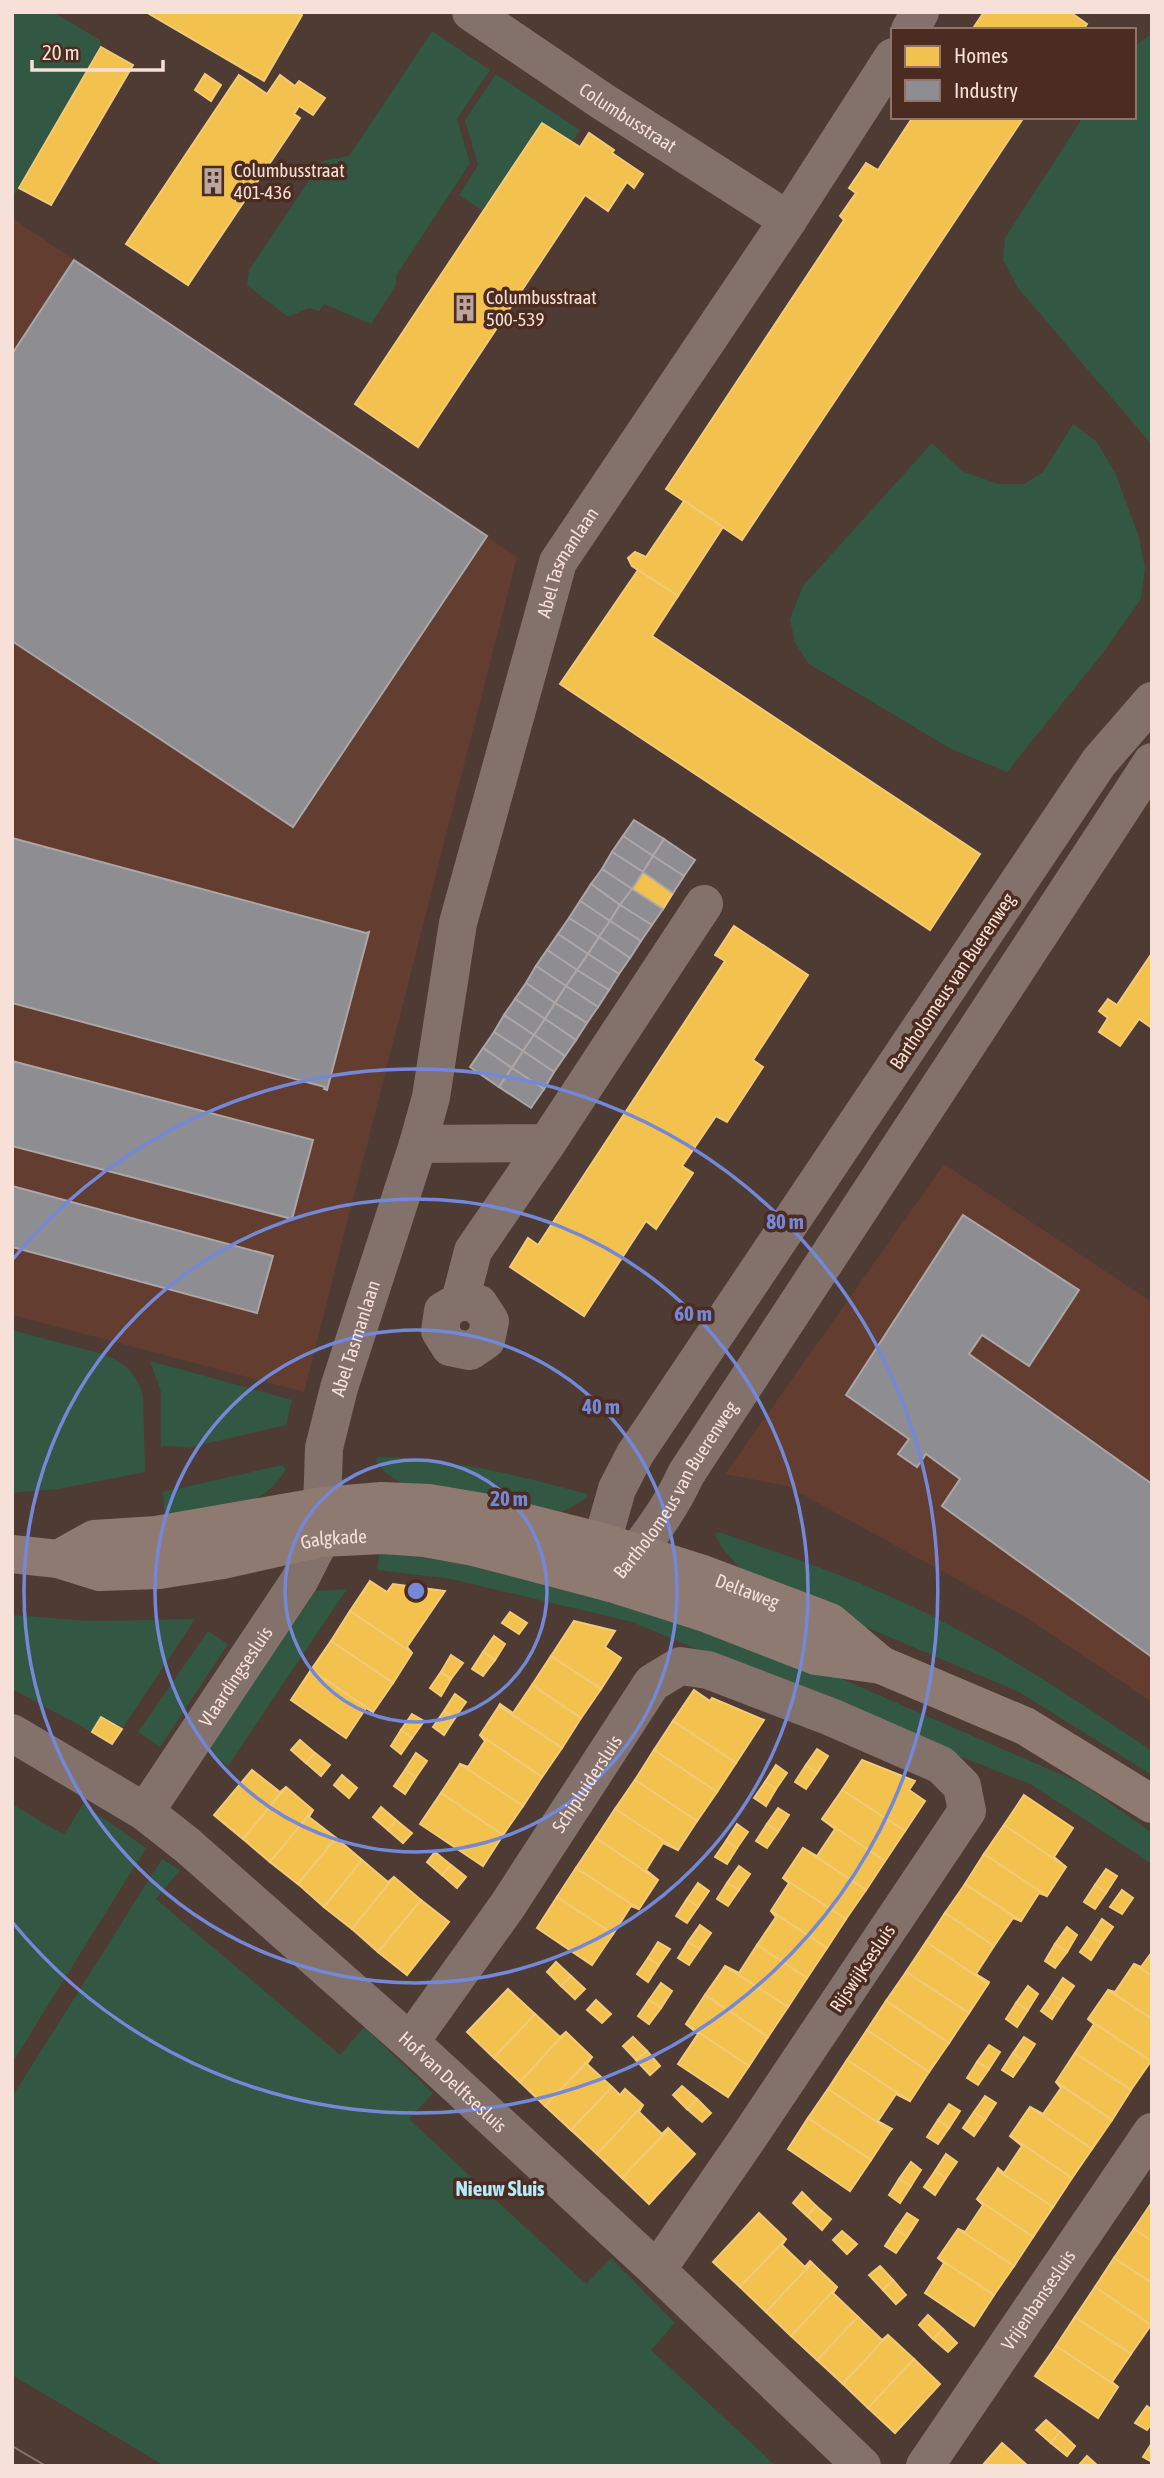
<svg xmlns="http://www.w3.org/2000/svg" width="1164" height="2478" font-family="'Asap Condensed',sans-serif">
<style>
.built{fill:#633d2f}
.green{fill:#325742}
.homes{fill:#f2c14e;stroke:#f3ca77;stroke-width:2}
.industry{fill:#8d8d92;stroke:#aca6a7;stroke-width:2}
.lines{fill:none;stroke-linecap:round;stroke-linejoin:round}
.minor{stroke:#83716c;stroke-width:38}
.major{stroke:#8f7a72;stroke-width:38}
.tram{stroke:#867772;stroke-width:2}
.ring{fill:none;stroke:#7488d8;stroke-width:3.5}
.labels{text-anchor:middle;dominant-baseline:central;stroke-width:7;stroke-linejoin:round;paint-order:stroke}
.street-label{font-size:19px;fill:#f6e0d8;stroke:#4c2c20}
.poi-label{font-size:19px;fill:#f6e0d8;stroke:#4c2c20;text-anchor:start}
.neighbourhood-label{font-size:21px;font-weight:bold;fill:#b5ebfd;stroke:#4c2c20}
.centre{fill:#7488d8;stroke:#4c2c20;stroke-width:3.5}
.ring-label{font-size:21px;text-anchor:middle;font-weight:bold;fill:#7488d8;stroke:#4c2c20;stroke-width:7;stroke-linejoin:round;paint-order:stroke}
</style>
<rect width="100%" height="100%" fill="#4e3b34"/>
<g class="built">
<polygon points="12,218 517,557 304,1392 12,1315"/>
<polygon points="944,1164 1152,1302 1152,1702 1027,1618 787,1486 725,1474"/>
</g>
<g class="green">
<polygon points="12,12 53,12 100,40 101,47 12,198"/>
<polygon points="432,31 490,70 457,119 470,163 396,276 396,285 371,324 324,304 319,311 309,308 288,317 247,285 249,270 322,161 349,156"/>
<polygon points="1152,33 1152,445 1018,288 1003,260 1005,238 1083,117 1134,117 1134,47"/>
<polygon points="496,74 580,130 572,143 542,123 483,211 459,195 478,165 465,120"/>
<polygon points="1073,424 1096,441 1115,472 1139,537 1145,568 1141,599 1102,654 1007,772 951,749 809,664 795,643 790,619 803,586 932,443 962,471 998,484 1024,484 1043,472"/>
<path d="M12 1330 102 1354C123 1361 138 1374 143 1396L145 1472 59 1489 12 1493Z"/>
<polygon points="150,1361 292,1400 286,1425 191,1447 161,1446 161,1392"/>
<path d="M377 1457C448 1458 519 1475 587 1494V1498L566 1510 550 1514 403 1484 386 1473 376 1461Z"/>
<path d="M282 1465 286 1469C277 1484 265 1495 249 1503L165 1522 163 1492Z"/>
<path d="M719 1532C776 1552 834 1571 889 1596 983 1637 1067 1694 1152 1751V1775L1019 1692 849 1620 740 1568 722 1548 715 1534Z"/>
<polygon points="380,1548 508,1569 803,1662 1083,1784 1152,1833 1152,1864 1032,1785 795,1690 632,1622 451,1579 377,1570"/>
<polygon points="347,1589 228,1766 208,1751 316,1591"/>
<polygon points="12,1615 92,1621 195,1619 122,1729 101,1717 92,1732 12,1689"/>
<polygon points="208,1631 228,1644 160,1747 138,1732"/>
<polygon points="12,1804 64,1835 83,1804 146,1848 12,2063"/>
<polygon points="162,1859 180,1870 156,1899 340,2055 364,2027 433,2093 409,2119 586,2284 611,2258 675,2323 651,2350 776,2466 165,2466 12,2375 12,2097"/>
</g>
<g class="homes">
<polygon points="146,12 297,12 302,15 264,81"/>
<polygon points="984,12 1070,12 1087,24 1083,30 972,30"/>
<polygon points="101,47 133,65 51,205 19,188"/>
<polygon points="205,74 221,85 211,101 195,90"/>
<polygon points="239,75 267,94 280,75 295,86 299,81 325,98 313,115 299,106 294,114 300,118 188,285 126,244"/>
<polygon points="913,117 1024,117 742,540 666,489 844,220 840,216 856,193 849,188 866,163 878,170"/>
<polygon points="542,123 580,147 589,133 614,150 612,153 643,174 634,188 627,182 608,211 585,195 418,447 355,404"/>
<polygon points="684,501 723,527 678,596 632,566 628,558 635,552 646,557"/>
<polygon points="638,570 678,596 652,636 980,854 930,930 560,684"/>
<polygon points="643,872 673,893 663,909 632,889"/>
<polygon points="734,926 808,975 753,1060 763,1067 727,1122 716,1116 682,1166 693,1173 656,1229 646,1221 584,1316 510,1267 528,1238 538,1245 725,961 715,955"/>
<polygon points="1152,953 1152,1028 1139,1019 1120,1046 1099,1032 1108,1018 1099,1011 1108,999 1117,1005"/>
<polygon points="370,1581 387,1592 393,1584 445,1591 407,1647 412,1653 350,1611"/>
<polygon points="350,1611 412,1653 393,1683 331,1641"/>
<polygon points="510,1612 527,1623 519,1634 502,1623"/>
<polygon points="574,1621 615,1631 605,1647 621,1658 601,1689 551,1656"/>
<polygon points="494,1636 505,1644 495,1660 483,1652"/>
<polygon points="331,1641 393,1683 373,1712 311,1670"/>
<polygon points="483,1652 495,1660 483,1676 472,1669"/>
<polygon points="451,1655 463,1663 451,1679 441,1672"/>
<polygon points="551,1656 601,1689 581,1718 532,1685"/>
<polygon points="311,1670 373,1712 366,1708 346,1738 291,1700"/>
<polygon points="441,1672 451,1679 441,1696 430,1688"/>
<polygon points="532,1685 581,1718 562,1748 499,1706 500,1704 513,1713"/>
<polygon points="694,1690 710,1701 712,1698 764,1720 736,1763 673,1721"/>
<polygon points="455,1694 466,1702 455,1718 444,1711"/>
<polygon points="499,1706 562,1748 542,1777 480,1735"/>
<polygon points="444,1711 455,1718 444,1735 433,1727"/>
<polygon points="412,1714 424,1721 412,1738 401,1730"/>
<polygon points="101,1717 122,1729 112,1744 92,1732"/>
<polygon points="673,1721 736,1763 717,1792 654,1750"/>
<polygon points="401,1730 412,1738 401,1754 391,1746"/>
<polygon points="480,1735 542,1777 523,1806 460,1764 468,1767 485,1741"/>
<polygon points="300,1740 315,1753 306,1763 291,1750"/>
<polygon points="817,1749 828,1756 817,1773 806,1765"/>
<polygon points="654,1750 717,1792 697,1821 635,1780"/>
<polygon points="315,1753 330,1765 321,1776 306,1763"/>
<polygon points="416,1753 427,1761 416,1777 405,1770"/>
<polygon points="862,1760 915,1781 909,1790 925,1801 905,1831 842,1790"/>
<polygon points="460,1764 523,1806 503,1835 441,1793"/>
<polygon points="776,1765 787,1773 776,1789 765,1782"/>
<polygon points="806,1765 817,1773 806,1789 795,1782"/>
<polygon points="252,1770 280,1792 286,1787 243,1839 214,1815"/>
<polygon points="405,1770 416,1777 405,1794 394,1786"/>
<polygon points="342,1775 357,1788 349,1798 334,1785"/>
<polygon points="635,1780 697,1821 678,1850 615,1809"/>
<polygon points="765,1782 776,1789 766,1806 754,1798"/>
<polygon points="286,1787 313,1810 270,1862 243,1839"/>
<polygon points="842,1790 905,1831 885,1861 822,1819"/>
<polygon points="441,1793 503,1835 483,1866 420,1824"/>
<polygon points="1024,1795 1073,1828 1054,1857 1066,1867 1004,1825"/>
<polygon points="381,1807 396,1820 388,1830 373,1817"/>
<polygon points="778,1808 789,1815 778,1832 767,1824"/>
<polygon points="615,1809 678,1850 663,1843 646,1870 658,1880 596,1838"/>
<polygon points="313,1810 309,1817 336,1838 298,1884 270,1862"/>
<polygon points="822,1819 885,1861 866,1890 803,1848 817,1856 835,1829"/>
<polygon points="396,1820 412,1833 403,1843 388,1830"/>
<polygon points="737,1824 748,1832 737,1848 726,1841"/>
<polygon points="767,1824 778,1832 767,1848 756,1841"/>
<polygon points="1004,1825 1066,1867 1047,1896 984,1854"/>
<polygon points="336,1838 362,1860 324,1907 298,1884"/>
<polygon points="596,1838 658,1880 639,1909 576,1868"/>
<polygon points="726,1841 737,1848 727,1864 715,1857"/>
<polygon points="803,1848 866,1890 846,1919 783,1878"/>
<polygon points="435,1852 451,1865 442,1875 427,1862"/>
<polygon points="984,1854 1047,1896 1039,1893 1021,1921 965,1884"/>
<polygon points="362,1860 388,1882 394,1877 352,1929 324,1907"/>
<polygon points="451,1865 466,1877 457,1888 442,1875"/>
<polygon points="739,1866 750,1874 739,1890 727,1883"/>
<polygon points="576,1868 639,1909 631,1906 613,1934 557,1897"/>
<polygon points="1106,1869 1117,1876 1106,1893 1095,1885"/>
<polygon points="394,1877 421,1900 378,1952 352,1929"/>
<polygon points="783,1878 846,1919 827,1948 771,1911 789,1883"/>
<polygon points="698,1883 709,1891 698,1907 687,1899"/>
<polygon points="727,1883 739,1890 728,1906 717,1899"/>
<polygon points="965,1884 1021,1921 1013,1918 994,1946 945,1913"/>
<polygon points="1095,1885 1106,1893 1095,1909 1084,1902"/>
<polygon points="1122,1890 1133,1898 1122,1914 1110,1907"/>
<polygon points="557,1897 613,1934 592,1965 537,1928"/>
<polygon points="687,1899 698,1907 687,1923 676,1916"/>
<polygon points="421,1900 449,1922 407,1975 378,1952"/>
<polygon points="771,1911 827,1948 807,1978 757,1945 776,1917"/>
<polygon points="945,1913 994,1946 976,1974 989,1982 988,1984 926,1942"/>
<polygon points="1102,1919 1113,1927 1102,1943 1091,1936"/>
<polygon points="700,1925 711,1933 700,1949 688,1942"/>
<polygon points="1067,1927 1077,1935 1067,1952 1055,1944"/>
<polygon points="1091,1936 1102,1943 1091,1960 1080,1952"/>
<polygon points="658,1942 670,1949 659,1965 648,1958"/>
<polygon points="688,1942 700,1949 689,1965 678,1958"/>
<polygon points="926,1942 988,1984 969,2013 906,1972"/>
<polygon points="1055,1944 1067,1952 1055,1968 1045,1961"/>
<polygon points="757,1945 807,1978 788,2007 725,1966 739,1973"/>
<polygon points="1152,1952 1152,1976 1134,1964 1141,1967"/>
<polygon points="648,1958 659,1965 648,1982 637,1974"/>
<polygon points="556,1962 571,1976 561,1986 547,1972"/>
<polygon points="1134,1964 1152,1976 1152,2019 1108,1990 1115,1992"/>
<polygon points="725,1966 788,2007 768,2037 705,1995"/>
<polygon points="906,1972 969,2013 949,2043 886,2001"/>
<polygon points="571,1976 585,1989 575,1999 561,1986"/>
<polygon points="1063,1978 1074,1986 1063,2002 1052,1995"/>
<polygon points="661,1983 672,1991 661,2008 649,2000"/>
<polygon points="1028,1986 1038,1994 1028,2010 1016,2003"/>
<polygon points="508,1989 535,2014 494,2058 467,2032"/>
<polygon points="1108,1990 1152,2019 1151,2061 1088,2019"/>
<polygon points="705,1995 768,2037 749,2066 686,2024"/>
<polygon points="1052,1995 1063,2002 1052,2019 1041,2011"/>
<polygon points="596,2000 611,2014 602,2023 587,2010"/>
<polygon points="649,2000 661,2008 649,2024 638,2016"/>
<polygon points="886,2001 949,2043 929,2072 867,2030"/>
<polygon points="1016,2003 1028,2010 1017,2027 1006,2019"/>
<polygon points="535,2014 560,2037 566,2032 520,2082 494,2058"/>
<polygon points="1088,2019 1151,2061 1131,2090 1075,2053 1094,2024"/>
<polygon points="686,2024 749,2066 728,2097 678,2064 698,2034"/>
<polygon points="867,2030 929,2072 910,2101 847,2060"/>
<polygon points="566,2032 592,2057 545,2106 520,2082"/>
<polygon points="633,2037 647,2051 636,2060 623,2046"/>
<polygon points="1024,2037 1035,2044 1024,2061 1013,2053"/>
<polygon points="989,2045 1000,2052 989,2069 977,2062"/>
<polygon points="647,2051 660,2066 650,2075 636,2060"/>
<polygon points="1013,2053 1024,2061 1013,2077 1002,2070"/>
<polygon points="1075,2053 1131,2090 1112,2120 1056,2082"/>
<polygon points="592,2057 587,2064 612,2087 571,2130 545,2106"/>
<polygon points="847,2060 910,2101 896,2094 878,2121 892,2129 890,2131 828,2089"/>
<polygon points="977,2062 989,2069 978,2085 967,2078"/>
<polygon points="1056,2082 1112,2120 1092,2149 1030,2107 1043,2114 1061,2088"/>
<polygon points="682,2086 697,2099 687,2109 673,2095"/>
<polygon points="612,2087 620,2095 625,2089 643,2105 597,2154 571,2130"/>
<polygon points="828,2089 890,2131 871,2160 808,2118"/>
<polygon points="985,2096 996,2103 985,2120 974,2112"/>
<polygon points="697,2099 711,2113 702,2122 687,2109"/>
<polygon points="949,2104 960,2111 949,2128 938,2120"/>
<polygon points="643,2105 639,2112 662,2134 668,2128 669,2129 622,2178 597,2154"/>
<polygon points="1030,2107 1092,2149 1072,2178 1010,2136"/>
<polygon points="974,2112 985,2120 974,2136 963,2128"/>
<polygon points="808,2118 871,2160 850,2191 788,2149"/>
<polygon points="938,2120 949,2128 938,2144 927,2137"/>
<polygon points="669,2129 695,2154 649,2204 622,2178"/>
<polygon points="1010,2136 1072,2178 1053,2207 997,2170 998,2168 1004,2173 1022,2146"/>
<polygon points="946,2154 957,2162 946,2178 935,2171"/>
<polygon points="911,2162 921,2170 911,2186 899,2179"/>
<polygon points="997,2170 1053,2207 1033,2237 977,2199"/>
<polygon points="935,2171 946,2178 935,2195 924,2187"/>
<polygon points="899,2179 911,2186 900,2203 889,2195"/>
<polygon points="802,2192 816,2206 807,2216 793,2203"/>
<polygon points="977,2199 1033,2237 1014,2266 958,2229 965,2232 983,2205"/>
<polygon points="1152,2202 1152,2241 1134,2229"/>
<polygon points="816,2206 831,2219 822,2230 807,2216"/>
<polygon points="759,2213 786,2239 740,2287 713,2262"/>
<polygon points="907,2213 918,2220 907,2237 896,2229"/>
<polygon points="896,2229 907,2237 896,2253 885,2246"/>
<polygon points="958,2229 1014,2266 994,2295 938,2258"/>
<polygon points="1134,2229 1152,2241 1152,2283 1114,2258"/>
<polygon points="842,2231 857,2244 847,2254 833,2240"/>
<polygon points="786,2239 782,2245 805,2267 810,2261 812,2263 766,2312 740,2287"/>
<polygon points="938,2258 994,2295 974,2326 925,2293 944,2263"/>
<polygon points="1114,2258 1152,2283 1151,2325 1095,2287"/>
<polygon points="812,2263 837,2287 791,2336 766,2312"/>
<polygon points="880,2266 893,2280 883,2290 869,2275"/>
<polygon points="893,2280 906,2295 896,2304 883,2290"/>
<polygon points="837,2287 833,2293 858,2317 817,2360 791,2336"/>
<polygon points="1095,2287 1151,2325 1131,2354 1075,2317"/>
<polygon points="928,2315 943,2329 933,2339 919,2325"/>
<polygon points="858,2317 882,2340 888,2335 843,2384 817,2360"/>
<polygon points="1075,2317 1131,2354 1112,2382 1118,2387 1056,2346"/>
<polygon points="943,2329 957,2343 948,2352 933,2339"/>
<polygon points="888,2335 914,2359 868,2408 843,2384"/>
<polygon points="1056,2346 1118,2387 1098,2418 1035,2376"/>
<polygon points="914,2359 940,2384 895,2433 868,2408"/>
<polygon points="1147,2406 1152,2410 1152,2423 1147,2430 1135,2423"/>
<polygon points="1046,2420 1060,2432 1051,2443 1036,2430"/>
<polygon points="1060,2432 1075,2446 1067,2456 1051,2443"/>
<polygon points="1002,2443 1028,2466 982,2466"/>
<polygon points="1152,2443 1152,2462 1143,2457"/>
<polygon points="1087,2456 1098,2466 1078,2466"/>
</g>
<g class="industry">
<polygon points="74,260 487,536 293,827 12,641 12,354"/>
<polygon points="634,820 664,839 653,856 623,836"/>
<polygon points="623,836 653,856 643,872 612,852"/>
<polygon points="12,838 366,933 369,932 327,1090 324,1089 325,1087 12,1003"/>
<polygon points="664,839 695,860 684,876 653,856"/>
<polygon points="612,852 643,872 632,889 602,869"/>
<polygon points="653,856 684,876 673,893 643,872"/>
<polygon points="602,869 632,889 620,905 591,884"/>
<polygon points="591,884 620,905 610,921 580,901"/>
<polygon points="632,889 663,909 652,925 620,905"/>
<polygon points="580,901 610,921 599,937 569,918"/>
<polygon points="620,905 652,925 641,941 610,921"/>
<polygon points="569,918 599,937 588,954 558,934"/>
<polygon points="610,921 641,941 630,958 599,937"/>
<polygon points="558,934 588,954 577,970 547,950"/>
<polygon points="599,937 630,958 619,974 588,954"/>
<polygon points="547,950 577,970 566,986 536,966"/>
<polygon points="588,954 619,974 609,990 577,970"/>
<polygon points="536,966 566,986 555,1003 526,983"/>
<polygon points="577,970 609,990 598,1007 566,986"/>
<polygon points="526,983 555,1003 545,1019 515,999"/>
<polygon points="566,986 598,1007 587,1023 555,1003"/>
<polygon points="515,999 545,1019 534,1035 504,1015"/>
<polygon points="555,1003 587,1023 576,1040 545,1019"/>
<polygon points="504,1015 534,1035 523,1051 494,1032"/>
<polygon points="545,1019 576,1040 565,1056 534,1035"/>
<polygon points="494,1032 523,1051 512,1068 483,1048"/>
<polygon points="534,1035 565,1056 554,1072 523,1051"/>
<polygon points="483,1048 512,1068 499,1087 470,1067"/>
<polygon points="523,1051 554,1072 544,1089 512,1068"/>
<polygon points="12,1061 313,1140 292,1219 12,1146"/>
<polygon points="512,1068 544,1089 531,1108 499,1087"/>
<polygon points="12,1186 273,1256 257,1313 12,1247"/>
<polygon points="963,1215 1079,1290 1029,1366 982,1335 969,1354 1152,1484 1152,1657 942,1506 960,1479 926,1454 917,1467 898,1454 909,1439 846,1395"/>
</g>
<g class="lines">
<g class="minor">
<path id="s1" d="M471 12 602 101 788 220"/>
<polyline points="910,30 920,12"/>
<path id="s2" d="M1152 701 1099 762 635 1454 617 1489 602 1542 611 1583C640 1548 667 1516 686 1474L1152 762"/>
<polyline points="418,1144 547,1143 704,904"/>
<polyline points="460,1301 479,1304 490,1321 486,1340 470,1351 450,1347 440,1331 443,1311 460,1301 473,1251 547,1143"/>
<path id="s3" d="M12 1733 145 1812 187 1845 410 2042 657 2270 862 2466"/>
<path id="s4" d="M145 1812 299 1581 321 1538 324 1448 339 1388 418 1144 431 1097 458 923 558 562 788 220 893 57"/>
<path id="s5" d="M410 2042 508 1905 652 1683 680 1666 708 1670 831 1717 941 1765 962 1786 967 1811 748 2138 657 2270"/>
<path id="s6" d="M925 2466 1152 2132"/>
</g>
<g class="major">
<path id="s7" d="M12 1554 58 1559 100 1572 159 1570 223 1560 321 1538 383 1535 425 1538 474 1547 611 1583 708 1614 816 1656 881 1665 1025 1726 1152 1804"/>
<path id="s8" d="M58 1559 94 1539 156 1535 323 1506 381 1501 429 1503 488 1513 602 1542 700 1573 830 1622 881 1665"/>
</g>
<polyline class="tram" points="12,2446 46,2466"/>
</g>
<g class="ring">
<circle cx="416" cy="1591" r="131"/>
<circle cx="416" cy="1591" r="261"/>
<circle cx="416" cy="1591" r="392"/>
<path d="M13 1259A522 522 0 1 1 13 1923"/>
</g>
<defs>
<symbol id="building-bare" viewBox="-9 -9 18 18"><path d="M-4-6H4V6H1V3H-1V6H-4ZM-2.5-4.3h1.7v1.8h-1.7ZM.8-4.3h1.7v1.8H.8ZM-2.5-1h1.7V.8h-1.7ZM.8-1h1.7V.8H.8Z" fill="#bba69f" stroke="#4c2c20" stroke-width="2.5" paint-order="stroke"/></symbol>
</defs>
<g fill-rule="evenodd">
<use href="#building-bare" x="194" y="162" width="38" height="38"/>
<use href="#building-bare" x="446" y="289" width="38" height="38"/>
</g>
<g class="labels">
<g class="street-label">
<text stroke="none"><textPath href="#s1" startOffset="189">Columbusstraat</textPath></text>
<text stroke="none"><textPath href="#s4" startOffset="1337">Abel Tasmanlaan</textPath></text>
<text transform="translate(952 981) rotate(-56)">Bartholomeus van Buerenweg</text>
<text stroke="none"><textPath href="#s4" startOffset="530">Abel Tasmanlaan</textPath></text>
<text stroke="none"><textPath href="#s2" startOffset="1164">Bartholomeus van Buerenweg</textPath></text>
<text stroke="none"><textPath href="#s7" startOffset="327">Galgkade</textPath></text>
<text stroke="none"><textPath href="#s8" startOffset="710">Deltaweg</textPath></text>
<text stroke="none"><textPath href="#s4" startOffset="163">Vlaardingsesluis</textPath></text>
<text stroke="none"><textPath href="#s5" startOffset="313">Schipluidersluis</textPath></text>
<text transform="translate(862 1968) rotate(-56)">Rijswijksesluis</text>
<text stroke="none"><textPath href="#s3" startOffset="564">Hof van Delftsesluis</textPath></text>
<text stroke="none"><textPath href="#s6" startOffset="201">Vrijenbansesluis</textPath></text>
</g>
<g class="poi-label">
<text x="234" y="170">Columbusstraat<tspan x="234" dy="22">401-436</tspan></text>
<text x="486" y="297">Columbusstraat<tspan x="486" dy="22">500-539</tspan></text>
</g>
<g class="neighbourhood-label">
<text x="500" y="2188">Nieuw Sluis</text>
</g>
</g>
<circle cx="416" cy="1591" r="10" class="centre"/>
<g class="ring-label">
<text x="785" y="1229">80 m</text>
<text x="693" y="1321">60 m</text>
<text x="601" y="1414">40 m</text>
<text x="509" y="1506">20 m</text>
</g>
<rect width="1164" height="2478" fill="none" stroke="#f6e0d8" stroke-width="28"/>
<rect x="891" y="28" width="245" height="91" fill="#4c2c20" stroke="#90746a" stroke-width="2"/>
<rect x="905" y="46" width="35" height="21" fill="#f2c14e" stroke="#90746a" stroke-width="2"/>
<text x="954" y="63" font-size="21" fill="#f6e0d8">Homes</text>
<rect x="905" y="80" width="35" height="21" fill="#8d8d92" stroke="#90746a" stroke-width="2"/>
<text x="954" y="98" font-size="21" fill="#f6e0d8">Industry</text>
<path d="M32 60v10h131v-10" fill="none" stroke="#f6e0d8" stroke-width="3.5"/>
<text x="42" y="60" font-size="21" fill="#f6e0d8" stroke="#4c2c20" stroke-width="5" paint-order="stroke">20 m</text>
</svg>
